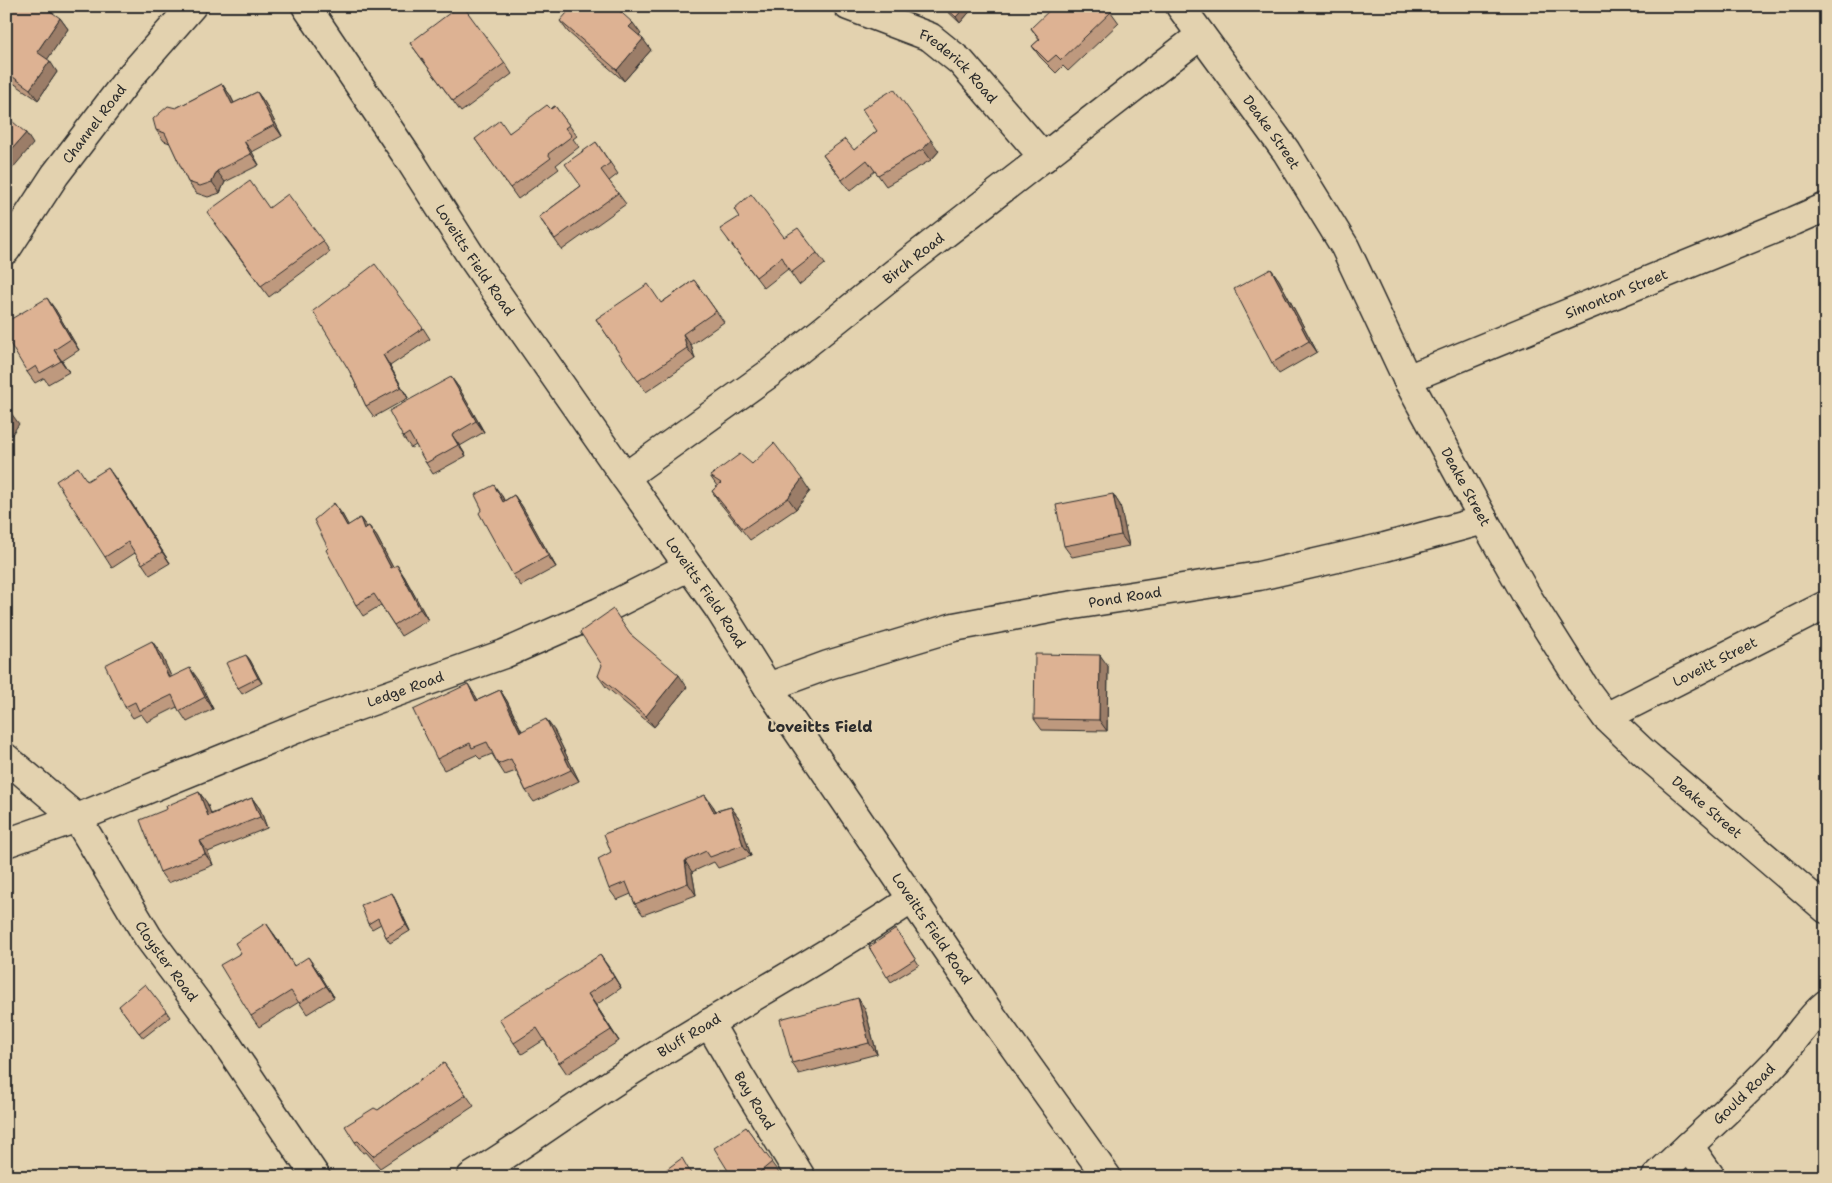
<svg xmlns="http://www.w3.org/2000/svg" width="1832" height="1183" font-family="'Shantell Sans',sans-serif">
<style>
.lines{fill:none;stroke-linecap:round;stroke-linejoin:round}
.street-casing{stroke:#2b2b2b;stroke-width:31}
.street{stroke:#e3d2af;stroke-width:28}
.wall{fill:#be997e;stroke:#2b2b2b}
.shaded-wall{fill:#9b7d67;stroke:#2b2b2b}
.building{fill:#ddb293;stroke:#2b2b2b}
.labels{text-anchor:middle;dominant-baseline:central;stroke-width:4.5;stroke-linejoin:round;paint-order:stroke}
.street-label{font-size:14px;fill:#2b2b2b;stroke:#e3d2af}
.neighbourhood-label{font-size:15px;font-weight:bold;fill:#2b2b2b;stroke:#e3d2af}
</style>
<rect width="100%" height="100%" fill="#e3d2af"/>
<filter id="ink" filterUnits="userSpaceOnUse"><feTurbulence type="fractalNoise" baseFrequency=".02" numOctaves="2"/><feDisplacementMap in="SourceGraphic" scale="10" xChannelSelector="R" yChannelSelector="G"/><feConvolveMatrix kernelMatrix="1 2 1 2 8 2 1 2 1" color-interpolation-filters="sRGB"/></filter>
<g filter="url(#ink)">
<g class="lines">
<defs>
<g id="street">
<path id="s1" d="M306 6 411 162 471 256 625 477 719 609 768 687 989 1012 1107 1177"/>
<path id="s2" d="M848 6 930 37 961 62 1044 158"/>
<path id="s3" d="M1180 6 1286 151 1345 247 1407 379 1484 520 1528 598 1588 693 1606 717 1643 752 1826 909"/>
<path id="s4" d="M6 250 55 175 129 78 192 6"/>
<path id="s5" d="M1407 379 1794 221 1826 207"/>
<path id="s6" d="M625 477 770 373 911 260 1201 35"/>
<path id="s7" d="M768 687 828 665 954 627 1055 608 1259 576 1385 547 1484 520"/>
<path id="s8" d="M1606 717 1826 605"/>
<path id="s9" d="M6 758 77 818 148 937 216 1028 316 1177"/>
<path id="s10" d="M6 843 77 818 313 722 504 654 599 612 688 567"/>
<path id="s11" d="M709 1023 739 1075 801 1177"/>
<polyline points="1689,1146 1711,1177"/>
<path id="s12" d="M471 1177C524 1145 573 1108 625 1075 719 1014 819 962 912 899"/>
<path id="s13" d="M1656 1177C1695 1139 1736 1104 1773 1065 1792 1046 1805 1021 1826 1004"/>
</g>
</defs>
<use href="#street" class="street-casing"/>
<use href="#street" class="street"/>
</g>
<g class="wall">
<polygon points="6,6 60,18 68,29 47,59 57,72 38,100 6,78"/>
<polygon points="94,6 103,6 96,10"/>
<polygon points="942,6 973,6 974,7 960,23"/>
<polygon points="1111,12 1119,23 1068,71 1063,66 1056,73 1040,57 1032,46 1039,40 1031,28"/>
<polygon points="560,21 641,34 639,36 651,50 624,81 568,32"/>
<polygon points="410,43 505,63 512,74 461,112"/>
<polygon points="222,84 230,95 234,103 257,92 265,103 282,136 252,152 259,165 225,182 220,193 208,197 196,193 188,182 170,143 164,141 156,130 176,108"/>
<polygon points="555,106 577,136 573,139 579,147 556,165 559,169 518,199 475,139 509,133"/>
<polygon points="877,131 939,151 931,160 886,186 875,171 850,191 823,155 854,150"/>
<polygon points="596,142 618,174 609,181 626,204 562,250 539,217 581,186"/>
<polygon points="269,208 323,241 330,252 269,297 214,223"/>
<polygon points="739,217 817,253 825,264 799,285 788,269 764,288 728,240"/>
<polygon points="1271,269 1279,280 1317,352 1279,374 1272,363"/>
<polygon points="694,280 724,322 691,345 695,359 646,392 596,319 661,303"/>
<polygon points="55,309 79,350 62,361 69,372 48,384 44,378 35,383 27,372"/>
<polygon points="423,328 430,339 390,366 408,398 374,417 366,406 350,372"/>
<polygon points="451,377 459,388 484,432 460,446 466,456 433,474 426,463 416,445 411,448 403,437"/>
<polygon points="752,464 810,491 796,509 750,540 719,502 712,491 717,486 710,476"/>
<polygon points="116,479 170,563 150,575 135,553 112,568 105,557 87,481"/>
<polygon points="1113,494 1120,505 1129,546 1072,557 1064,546"/>
<polygon points="514,495 522,506 556,567 521,586 513,575 502,496 504,501"/>
<polygon points="342,514 348,526 360,518 367,527 369,526 377,537 393,568 404,576 428,620 401,636 381,605 363,616 356,605 328,548"/>
<polygon points="630,634 687,687 654,727 606,687 598,676"/>
<polygon points="160,652 171,677 198,679 213,709 187,722 177,707 147,722 141,714 133,718 125,707"/>
<polygon points="246,655 250,660 262,683 242,694 238,688"/>
<polygon points="1108,666 1107,731 1042,730 1034,719"/>
<polygon points="500,690 507,701 522,731 554,730 579,781 534,802 526,791 516,771 505,775 498,764 492,754 480,759 476,755 444,770 437,759 475,695 478,700"/>
<polygon points="199,792 207,803 211,814 252,798 260,809 267,828 208,852 213,865 168,883 160,872 167,809"/>
<polygon points="713,806 716,811 731,807 739,818 751,856 718,868 714,862 692,872 696,895 643,915 635,904 631,894 617,900 609,889"/>
<polygon points="395,899 410,931 390,943 386,937 381,924 372,929 368,924"/>
<polygon points="274,934 294,966 316,968 334,997 307,1014 299,1002 259,1027 251,1016"/>
<polygon points="900,935 919,965 891,982 869,947"/>
<polygon points="600,955 621,988 596,1005 619,1041 567,1074 544,1040 522,1054 514,1043"/>
<polygon points="858,998 865,1009 877,1054 799,1074 792,1063"/>
<polygon points="119,1006 166,1011 170,1017 143,1038"/>
<polygon points="444,1063 474,1106 380,1168 366,1152 363,1153 355,1142 378,1110"/>
<polygon points="746,1127 779,1173 775,1177 732,1177"/>
</g>
<g class="shaded-wall">
<polygon points="966,6 973,6 974,7 960,23 956,17"/>
<polygon points="60,18 68,29 45,63 37,52"/>
<polygon points="633,23 641,34 637,38 629,27"/>
<polygon points="643,39 651,50 624,81 617,70"/>
<polygon points="50,61 57,72 38,100 30,89"/>
<polygon points="222,84 230,95 240,115 232,104"/>
<polygon points="257,92 265,103 282,136 274,125"/>
<polygon points="26,133 33,144 6,176 6,156"/>
<polygon points="931,140 939,151 931,160 923,149"/>
<polygon points="244,141 252,152 259,165 251,154"/>
<polygon points="217,171 225,182 220,193 212,182"/>
<polygon points="1271,269 1279,280 1317,352 1309,341"/>
<polygon points="47,298 55,309 79,350 71,339"/>
<polygon points="683,334 691,345 695,359 687,348"/>
<polygon points="54,350 62,361 69,372 61,361"/>
<polygon points="383,355 390,366 408,398 401,387"/>
<polygon points="451,377 459,388 484,432 476,421"/>
<polygon points="11,413 19,424 6,443 6,420"/>
<polygon points="452,435 460,446 466,456 458,445"/>
<polygon points="108,468 116,479 170,563 162,552"/>
<polygon points="802,479 810,491 796,509 788,498"/>
<polygon points="494,485 502,496 511,513 503,502"/>
<polygon points="1113,494 1120,505 1129,546 1121,535"/>
<polygon points="514,495 522,506 556,567 548,556"/>
<polygon points="334,503 342,514 355,537 347,526"/>
<polygon points="360,518 368,529 364,529"/>
<polygon points="369,526 377,537 399,579 391,568"/>
<polygon points="397,565 404,576 428,620 420,609"/>
<polygon points="152,641 160,652 177,689 169,678"/>
<polygon points="246,655 250,660 262,683 258,678"/>
<polygon points="1100,655 1108,666 1107,731 1099,720"/>
<polygon points="190,668 198,679 213,709 205,697"/>
<polygon points="679,675 687,687 654,727 646,716"/>
<polygon points="468,684 475,695 484,712 476,701"/>
<polygon points="500,690 507,701 527,743 520,732"/>
<polygon points="546,719 554,730 579,781 571,770"/>
<polygon points="199,792 207,803 216,827 208,816"/>
<polygon points="705,795 713,806 722,823 714,812"/>
<polygon points="252,798 260,809 267,828 260,817"/>
<polygon points="731,807 739,818 751,856 743,845"/>
<polygon points="200,841 208,852 213,865 205,854"/>
<polygon points="685,861 692,872 696,895 688,883"/>
<polygon points="392,893 395,899 410,931 406,925"/>
<polygon points="266,923 274,934 301,977 294,966"/>
<polygon points="600,955 608,966 621,988"/>
<polygon points="308,957 316,968 334,997 326,986"/>
<polygon points="588,994 596,1005 619,1041 611,1030"/>
<polygon points="858,998 865,1009 877,1054 869,1043"/>
</g>
<g class="building">
<polygon points="6,6 43,6 60,18 37,52 50,61 30,89 6,72"/>
<polygon points="459,6 463,6 505,63 453,101 410,43"/>
<polygon points="573,6 607,6 610,9 614,6 633,23 629,27 643,39 617,70 560,21"/>
<polygon points="944,6 966,6 956,17"/>
<polygon points="1054,6 1106,6 1111,12 1061,60 1056,55 1048,62 1032,46 1040,39 1031,28"/>
<polygon points="222,84 232,104 257,92 274,125 244,141 251,154 217,171 212,182 200,186 188,182 165,133 156,130 153,119 168,106 176,108"/>
<polygon points="894,89 931,140 923,149 878,175 867,160 842,180 823,155 845,139 854,150 877,131 862,109"/>
<polygon points="547,105 551,109 555,106 569,125 565,128 572,136 548,154 551,158 510,188 475,139 500,120 509,133"/>
<polygon points="6,116 26,133 6,156"/>
<polygon points="596,142 610,163 601,170 618,193 555,239 539,217 581,186 565,164"/>
<polygon points="250,181 269,208 288,194 323,241 261,286 207,212"/>
<polygon points="751,194 784,237 798,228 817,253 791,273 782,257 756,277 720,229 739,217 734,209"/>
<polygon points="375,264 423,328 383,355 401,387 366,406 350,372 313,311"/>
<polygon points="1271,269 1309,341 1272,363 1234,289"/>
<polygon points="694,280 716,311 683,334 687,348 638,381 596,319 648,284 661,303"/>
<polygon points="47,298 71,339 54,350 61,361 40,373 36,366 27,372 6,337 6,322"/>
<polygon points="451,377 476,421 452,435 458,445 426,463 409,433 403,437 389,411"/>
<polygon points="6,409 11,413 6,420"/>
<polygon points="774,443 802,479 788,498 743,529 712,491 721,483 710,476 740,454 752,464"/>
<polygon points="78,467 87,481 108,468 162,552 142,564 128,542 105,557 56,481"/>
<polygon points="494,485 503,502 514,495 548,556 513,575 479,513 482,509 475,495"/>
<polygon points="1113,494 1121,535 1064,546 1056,505"/>
<polygon points="334,503 347,526 360,518 364,529 369,526 391,568 397,565 420,609 394,625 374,594 356,605 326,550 328,548 314,520"/>
<polygon points="613,609 630,634 679,675 646,716 598,676 602,665 580,632"/>
<polygon points="152,641 169,678 190,668 205,697 179,711 172,695 139,711 135,702 125,707 105,665"/>
<polygon points="1035,654 1100,655 1099,720 1034,719"/>
<polygon points="246,655 258,678 238,688 226,663"/>
<polygon points="468,684 476,701 500,690 520,732 546,719 571,770 526,791 511,759 498,764 487,742 472,748 470,743 437,759 413,710"/>
<polygon points="199,792 208,816 252,798 260,817 200,841 205,854 160,872 140,820 167,809 166,806"/>
<polygon points="705,795 714,812 731,807 743,845 710,857 706,851 685,861 688,883 635,904 626,882 609,889 598,859 611,852 604,834"/>
<polygon points="392,893 406,925 386,937 378,918 368,924 361,905"/>
<polygon points="266,923 294,966 308,957 326,986 299,1003 291,991 251,1016 220,965 241,953 235,943"/>
<polygon points="896,929 915,959 887,977 869,947"/>
<polygon points="600,955 614,977 588,994 611,1030 559,1063 537,1028 514,1043 499,1019"/>
<polygon points="145,984 166,1011 139,1033 119,1006"/>
<polygon points="858,998 869,1043 792,1063 780,1019"/>
<polygon points="444,1063 466,1095 373,1156 358,1141 355,1142 345,1126 374,1108 378,1110"/>
<polygon points="746,1127 772,1162 754,1177 732,1177 714,1148"/>
<polygon points="682,1158 693,1177 656,1177"/>
</g>
</g>
<g class="labels">
<g class="street-label">
<text stroke="none"><textPath href="#s2" startOffset="128">Frederick Road</textPath></text>
<text stroke="none"><textPath href="#s4" startOffset="154">Channel Road</textPath></text>
<text stroke="none"><textPath href="#s3" startOffset="156">Deake Street</textPath></text>
<text stroke="none"><textPath href="#s1" startOffset="305">Loveitts Field Road</textPath></text>
<text stroke="none"><textPath href="#s6" startOffset="362">Birch Road</textPath></text>
<text stroke="none"><textPath href="#s5" startOffset="226">Simonton Street</textPath></text>
<text stroke="none"><textPath href="#s3" startOffset="561">Deake Street</textPath></text>
<text stroke="none"><textPath href="#s1" startOffset="710">Loveitts Field Road</textPath></text>
<text stroke="none"><textPath href="#s7" startOffset="369">Pond Road</textPath></text>
<text stroke="none"><textPath href="#s8" startOffset="122">Loveitt Street</textPath></text>
<text stroke="none"><textPath href="#s10" startOffset="428">Ledge Road</textPath></text>
<text stroke="none"><textPath href="#s3" startOffset="966">Deake Street</textPath></text>
<text stroke="none"><textPath href="#s1" startOffset="1115">Loveitts Field Road</textPath></text>
<text stroke="none"><textPath href="#s9" startOffset="262">Cloyster Road</textPath></text>
<text stroke="none"><textPath href="#s12" startOffset="260">Bluff Road</textPath></text>
<text stroke="none"><textPath href="#s13" startOffset="121">Gould Road</textPath></text>
<text stroke="none"><textPath href="#s11" startOffset="90">Bay Road</textPath></text>
</g>
<g class="neighbourhood-label">
<text x="820" y="727">Loveitts Field</text>
</g>
</g>
<rect width="1832" height="1183" fill="none" stroke="#e3d2af" stroke-width="25"/>
<rect x="12" y="12" width="1807" height="1158" fill="none" stroke="#2b2b2b" stroke-width="2" filter="url(#ink)"/>
</svg>
